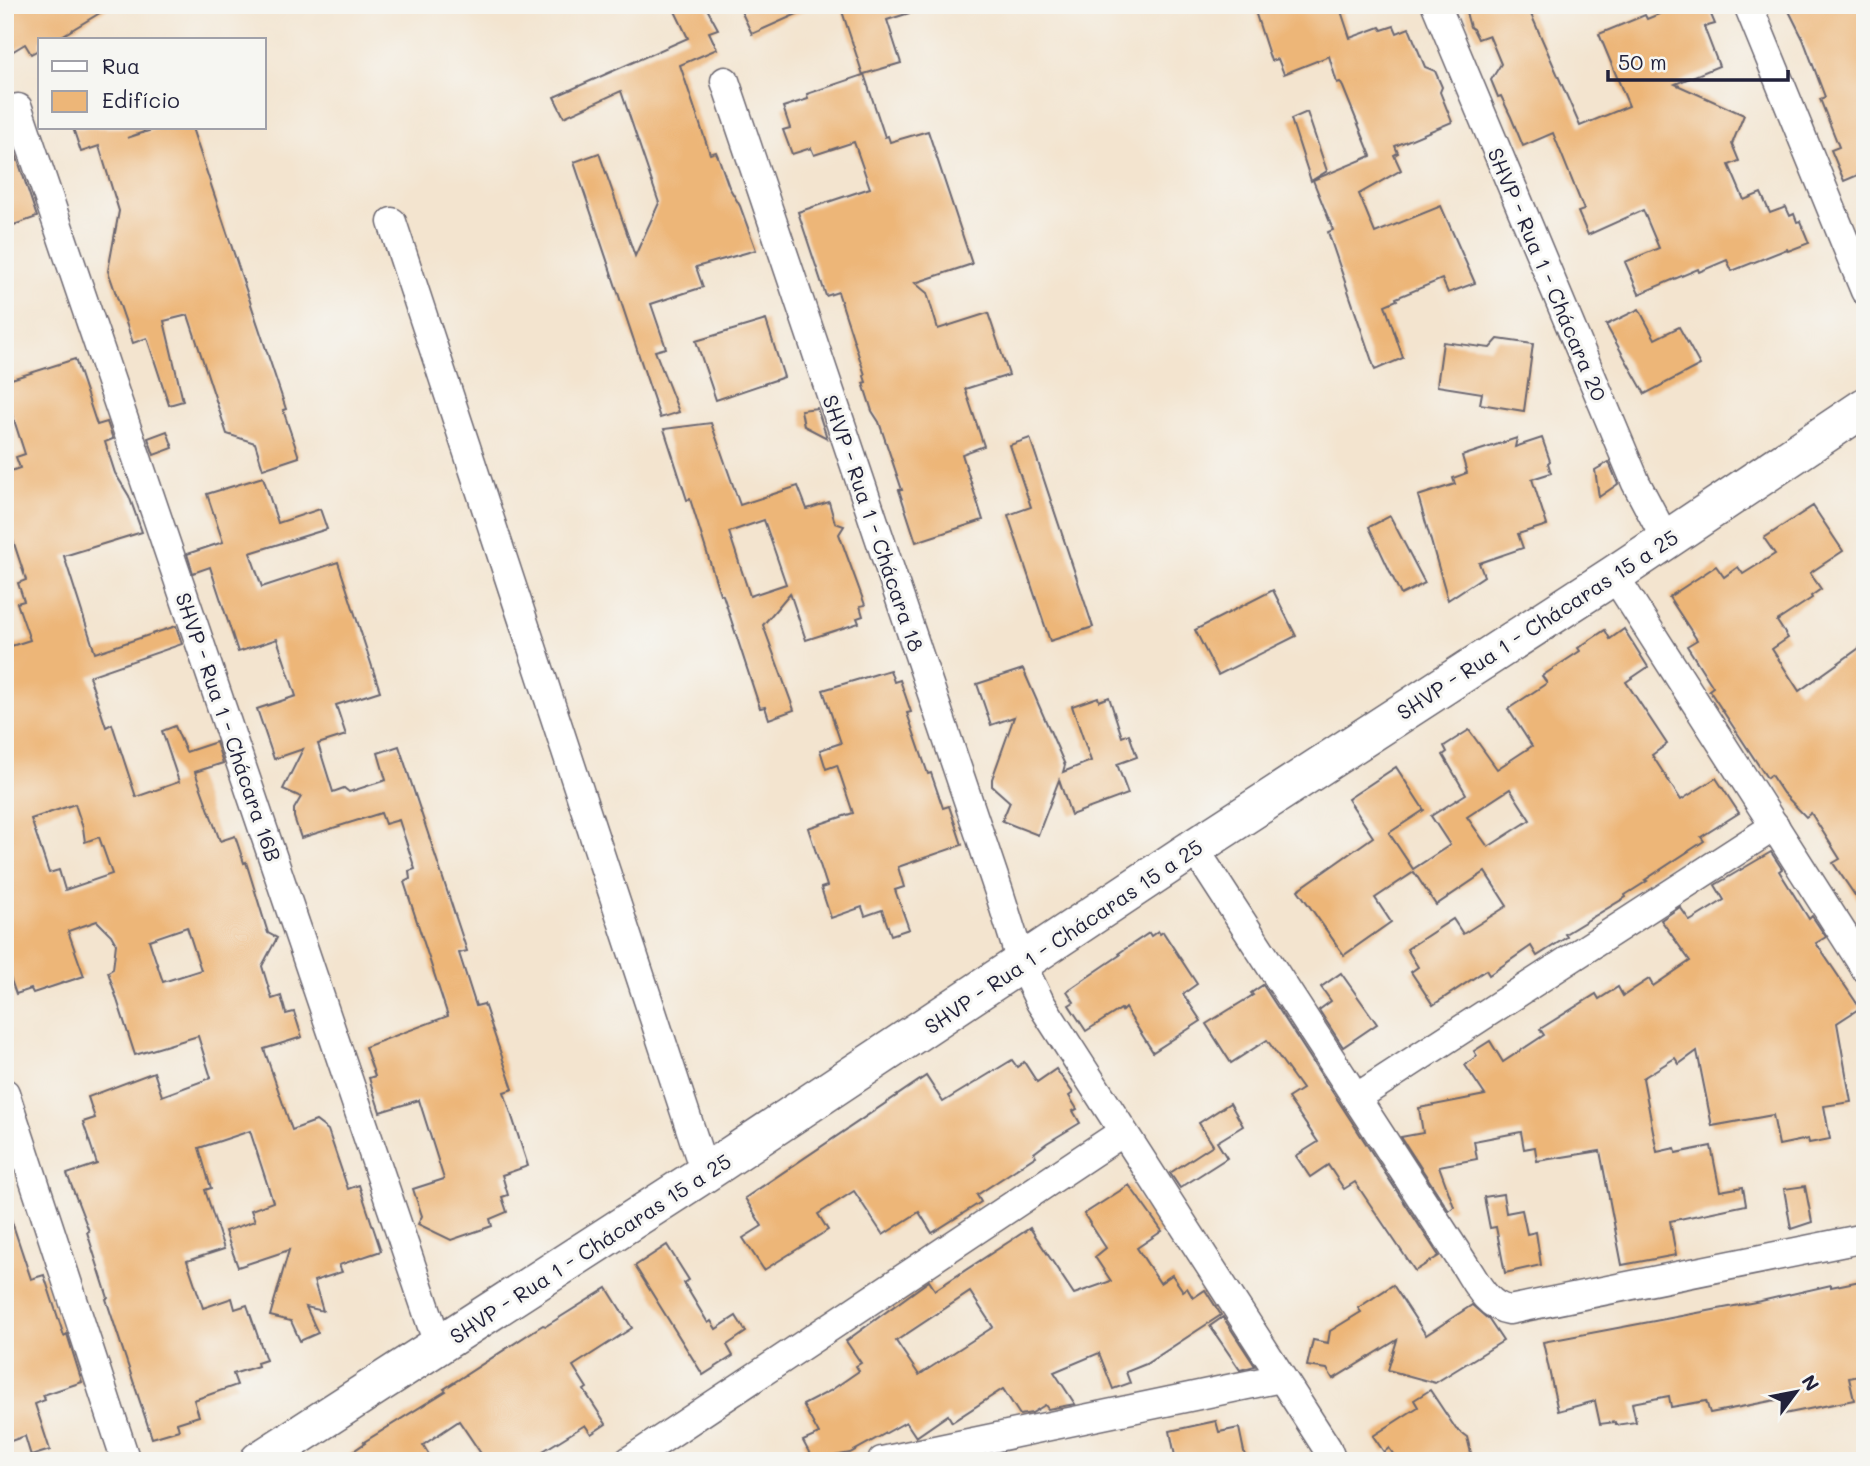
<svg xmlns="http://www.w3.org/2000/svg" width="1870" height="1466" font-family="Mali,sans-serif">
<style>
.building{fill:#edb678;fill-rule:evenodd}
.lines{fill:none;stroke-linecap:round;stroke-linejoin:round}
.street-casing{stroke:#6b666f;stroke-width:31}
.secondary-casing{stroke:#6b666f;stroke-width:41}
.street{stroke:#fff;stroke-width:28}
.secondary{stroke:#fff;stroke-width:38}
.labels{text-anchor:middle;dominant-baseline:central;stroke-width:6;stroke-linejoin:round;paint-order:stroke}
.street-label{font-size:21px;fill:#22223b;stroke:#f6f6f2}
</style>
<rect width="100%" height="100%" fill="#f6f6f2"/>
<filter id="ink" filterUnits="userSpaceOnUse"><feTurbulence type="fractalNoise" baseFrequency=".0143" numOctaves="2"/><feDisplacementMap in="SourceGraphic" scale="14" xChannelSelector="R" yChannelSelector="G"/><feConvolveMatrix kernelMatrix="1 2 1 2 8 2 1 2 1" color-interpolation-filters="sRGB"/></filter>
<filter id="wash" filterUnits="userSpaceOnUse"><feTurbulence type="fractalNoise" baseFrequency=".00686" numOctaves="4" result="noise"/><feDisplacementMap in="SourceGraphic" scale="28" xChannelSelector="R" yChannelSelector="G"/><feGaussianBlur stdDeviation="1.57" result="paint"/><feColorMatrix in="noise" values="0 0 0 0 0 0 0 0 0 0 0 0 0 0 0 0 0 1.4 0 .05"/><feComposite in="paint" operator="in"/></filter>
<g filter="url(#wash)">
<rect width="100%" height="100%" fill="#f3e4cf"/>
<g id="blocks">
<g class="building">
<polygon points="5,5 113,5 55,40 40,40 40,49 31,54 25,44 5,56"/>
<polygon points="672,5 705,5 718,29 709,32 717,49 680,65 710,154 716,152 719,159 729,187 740,206 756,250 696,267 703,287 651,304 666,348 655,351 679,412 660,418 574,162 599,153 635,256 659,203 621,91 564,117 554,97 688,38"/>
<polygon points="755,5 817,5 752,34 741,11"/>
<polygon points="840,5 921,5 922,9 887,20 901,63 864,74 885,137 888,136 890,142 928,131 972,264 915,283 927,293 938,329 988,313 1009,375 965,389 984,446 962,454 983,520 916,542 899,490 902,490 879,422 872,411 863,383 866,382 864,376 865,375 838,292 826,296 798,212 870,188 854,142 814,155 811,148 792,154 783,130 790,128 783,107 808,99 807,94 863,75"/>
<polygon points="1253,5 1339,5 1350,38 1380,27 1382,30 1394,26 1397,33 1409,28 1425,67 1435,71 1442,87 1440,92 1452,122 1395,146 1398,153 1394,155 1401,170 1359,194 1375,233 1441,206 1475,283 1448,293 1442,279 1396,298 1397,300 1385,305 1403,358 1375,370 1328,232 1333,230 1313,180 1371,156 1343,87 1340,82 1337,83 1329,56 1284,74 1278,59 1271,61"/>
<polygon points="1464,5 1527,5 1580,126 1629,106 1599,34 1645,15 1647,19 1681,5 1707,5 1715,24 1704,27 1719,66 1675,84 1744,115 1732,144 1739,161 1729,165 1744,200 1761,193 1770,213 1786,207 1790,216 1794,214 1797,222 1800,221 1809,243 1788,251 1787,249 1732,271 1727,260 1699,272 1698,269 1639,294 1625,262 1659,248 1643,210 1588,235 1578,212 1584,210 1553,133 1523,146 1511,117 1501,96 1498,97 1491,80 1501,64 1489,35 1478,39 1473,29 1470,27"/>
<polygon points="1786,5 1865,5 1865,172 1844,181 1831,150 1839,147 1820,99 1825,97 1803,39"/>
<polygon points="1307,112 1327,171 1311,181 1291,119"/>
<polygon points="73,128 143,128 144,132 127,138 158,128 192,128 286,409 283,410 299,457 263,469 255,443 227,434 188,315 164,321 183,401 169,405 147,338 133,343 108,271 119,211 99,146 81,152"/>
<polygon points="8,131 37,217 5,228 5,132"/>
<polygon points="1639,309 1655,339 1679,327 1700,365 1645,394 1606,325"/>
<polygon points="766,320 784,377 716,400 696,341"/>
<polygon points="1498,339 1533,344 1524,411 1480,404 1482,393 1437,386 1443,342 1490,348"/>
<path d="M75 359 97 425 107 422 113 439 105 442 115 473 129 496 142 532 64 556 95 653 176 626 182 644 89 676 106 727 112 724 136 797 179 782 162 731 175 726 186 752 216 742 223 763 195 772 220 841 235 836 244 863 246 862 268 933 277 938 262 966 272 999 281 996 286 1014 294 1012 302 1037 264 1049 292 1130 316 1121 328 1130 348 1189 359 1185 381 1251 339 1265 342 1272 314 1281 323 1311 306 1307 318 1333 300 1341 291 1321 270 1316 289 1250 238 1267 225 1231 255 1221 251 1210 273 1202 250 1131 199 1148 211 1188 205 1190 224 1249 187 1261 203 1308 232 1298 235 1309 247 1305 266 1360 257 1363 258 1366 233 1374 237 1385 194 1400 199 1416 177 1423 179 1430 152 1438 106 1299 108 1298 87 1232 89 1231 67 1174 97 1164 83 1122 95 1118 88 1097 154 1072 162 1096 211 1078 198 1036 135 1055 108 972 113 969 116 944 111 935 97 921 68 931 84 976 33 993 31 989 16 994 8 972 5 971V648L30 640 17 603 24 601 18 583 26 580 5 516V473L20 468 16 457 25 454 5 392V381ZM75 804 83 828 85 842 99 837 112 874 65 890 59 870 49 873 31 819ZM187 927 201 970 163 982 149 940Z"/>
<polygon points="817,408 827,438 804,426 801,410"/>
<path d="M711 423 740 505 798 486 807 509 829 502 835 523 844 526 839 534 865 605 860 606 863 616 857 618 859 623 806 640 790 593 763 625 794 710 769 719 765 707 760 708 723 595 720 594 690 499 687 500 664 429ZM764 520 786 584 750 596 729 532Z"/>
<polygon points="167,431 173,448 154,455 148,438"/>
<polygon points="1030,438 1093,627 1050,641 1008,515 1031,507 1010,445"/>
<polygon points="1517,438 1515,447 1542,438 1550,461 1548,463 1551,473 1532,479 1547,525 1518,534 1523,548 1479,563 1484,576 1448,600 1418,496 1455,484 1453,478 1467,473 1462,456"/>
<polygon points="1609,462 1618,484 1599,497 1595,470"/>
<polygon points="263,477 278,523 320,509 327,529 250,553 262,587 338,562 380,691 336,705 346,735 318,744 333,792 344,788 349,792 386,780 378,753 399,746 467,951 459,953 476,1006 484,1004 513,1089 504,1092 528,1166 502,1175 508,1195 502,1197 507,1212 490,1219 492,1226 451,1240 418,1224 422,1216 413,1189 444,1179 419,1100 380,1112 369,1078 375,1076 365,1047 448,1016 404,882 410,879 409,871 415,869 399,820 385,824 381,813 301,838 294,817 294,809 301,797 283,789 303,749 274,759 257,709 296,696 277,639 238,652 210,567 193,573 187,554 223,542 207,494"/>
<polygon points="1813,506 1843,551 1810,573 1821,589 1811,596 1812,598 1777,621 1788,638 1772,649 1799,691 1865,644 1865,910 1833,863 1840,859 1811,813 1806,817 1783,793 1771,775 1767,778 1709,690 1713,687 1687,646 1697,640 1669,597 1716,566 1724,577 1738,567 1743,574 1775,554 1764,538"/>
<polygon points="1390,516 1425,583 1401,595 1369,527"/>
<polygon points="1273,590 1296,636 1218,675 1195,630"/>
<path d="M1624 629 1648 667 1626 682 1667 744 1652 755 1681 800 1716 778 1739 813 1701 837 1704 841 1645 880 1647 881 1625 895 1626 897 1565 934 1567 937 1537 956 1531 946 1489 975 1486 970 1433 1005 1411 972 1418 967 1407 949 1453 919 1463 934 1507 906 1485 872 1436 905 1414 872 1375 898 1391 922 1344 955 1298 890 1373 837 1348 799 1396 767 1424 810 1389 833 1413 869 1450 845 1431 816 1466 794 1443 755 1447 752 1444 746 1469 730 1497 769 1532 746 1508 709 1547 683 1542 676 1580 651 1578 648 1605 630 1610 639ZM1510 789 1530 820 1488 847 1467 817Z"/>
<polygon points="1023,669 1065,765 1063,772 1091,761 1072,706 1098,697 1099,701 1109,697 1122,737 1129,734 1137,757 1117,764 1128,794 1071,815 1059,780 1038,835 1002,821 1010,802 992,786 992,779 1014,717 991,725 977,684"/>
<polygon points="890,670 894,682 900,680 911,712 907,713 928,774 931,773 943,808 949,806 962,845 898,867 904,887 895,890 909,929 891,935 882,910 865,916 862,907 831,918 821,888 827,886 808,828 853,813 837,765 826,769 820,750 841,743 823,690"/>
<polygon points="1771,852 1782,869 1779,871 1809,919 1812,916 1826,937 1816,943 1860,1008 1837,1023 1851,1102 1824,1106 1830,1139 1809,1143 1808,1139 1779,1145 1773,1115 1712,1126 1697,1051 1679,1064 1675,1058 1643,1078 1657,1152 1675,1148 1676,1153 1711,1146 1720,1191 1743,1187 1746,1205 1670,1221 1676,1255 1622,1265 1600,1151 1537,1161 1535,1147 1524,1149 1521,1132 1474,1141 1477,1159 1439,1166 1454,1207 1449,1211 1401,1137 1423,1133 1419,1108 1485,1095 1465,1065 1477,1056 1474,1051 1490,1041 1503,1062 1544,1035 1540,1029 1596,994 1599,999 1618,987 1623,996 1649,979 1653,986 1690,961 1661,920 1680,907 1690,921 1724,900 1715,885"/>
<polygon points="1158,931 1160,934 1163,932 1197,984 1183,994 1201,1021 1153,1052 1125,1008 1122,1011 1121,1009 1086,1031 1069,1005 1074,1002 1067,991 1120,955 1119,953 1149,933 1151,936"/>
<polygon points="1341,973 1377,1024 1343,1047 1319,1010 1331,1001 1321,987"/>
<polygon points="1263,985 1439,1256 1415,1271 1355,1182 1344,1189 1328,1165 1310,1177 1296,1156 1318,1142 1288,1098 1302,1089 1267,1040 1231,1063 1206,1024 1253,995 1251,993"/>
<polygon points="1012,1060 1017,1067 1024,1062 1037,1082 1056,1069 1073,1093 1069,1096 1077,1109 1073,1111 1080,1123 1047,1143 1034,1153 1036,1156 977,1195 981,1202 932,1233 919,1212 883,1235 854,1191 818,1214 828,1230 764,1270 743,1238 762,1226 745,1198 926,1076 943,1102"/>
<polygon points="1230,1103 1243,1126 1217,1142 1227,1158 1180,1188 1170,1173 1213,1145 1199,1123"/>
<path d="M1129 1185 1162 1231 1137 1248 1160 1283 1172 1275 1183 1291 1187 1288 1193 1298 1205 1290 1221 1315 1146 1364 1126 1372 1130 1383 1113 1389 1099 1353 1054 1372 1075 1404 1048 1409 1045 1405 1032 1413 1020 1415 1003 1389 952 1422 948 1415 916 1437 906 1422 850 1453 813 1460 803 1441 819 1434 803 1405 830 1391 859 1371 856 1366 861 1363 846 1341 929 1281 935 1290 1030 1228 1074 1294 1111 1281 1095 1257 1106 1248 1084 1214ZM970 1292 993 1327 919 1375 896 1341Z"/>
<polygon points="1805,1186 1812,1222 1791,1229 1784,1189"/>
<polygon points="1503,1194 1506,1213 1522,1210 1527,1234 1536,1232 1541,1265 1505,1273 1496,1227 1490,1228 1484,1197"/>
<polygon points="5,1213 9,1213 31,1279 44,1275 64,1336 67,1334 82,1382 43,1395 45,1400 35,1404 50,1450 31,1456 25,1436 5,1443"/>
<polygon points="667,1245 689,1280 684,1283 708,1323 711,1321 716,1329 736,1316 746,1332 727,1345 733,1356 703,1375 635,1266"/>
<polygon points="1865,1280 1865,1375 1849,1378 1854,1400 1784,1414 1781,1399 1710,1413 1706,1401 1671,1407 1669,1396 1632,1403 1636,1422 1616,1425 1615,1422 1600,1424 1595,1401 1558,1411 1543,1342 1761,1301 1831,1285 1831,1287"/>
<polygon points="1393,1285 1426,1335 1472,1305 1489,1320 1503,1341 1435,1383 1388,1370 1397,1340 1333,1379 1327,1369 1307,1366 1313,1340 1328,1343 1330,1331 1361,1312 1358,1308"/>
<polygon points="607,1288 632,1328 573,1366 587,1388 584,1390 606,1424 591,1434 585,1425 543,1451 549,1461 486,1461 459,1421 423,1445 433,1461 339,1461 365,1443 364,1442 446,1391 444,1389 535,1330 543,1325 546,1326"/>
<polygon points="1223,1317 1255,1366 1240,1370 1210,1326"/>
<polygon points="1430,1390 1456,1429 1467,1437 1473,1461 1398,1461 1389,1448 1384,1452 1373,1436 1418,1407 1414,1400"/>
<polygon points="1216,1421 1219,1432 1239,1428 1246,1461 1176,1461 1170,1431"/>
</g>
</g>
</g>
<g filter="url(#ink)">
<use href="#blocks" fill-opacity="0" stroke="#6b666f" stroke-width="2"/>
<g class="lines">
<defs>
<g id="street">
<polyline points="1436,5 1636,483 1666,540"/>
<polyline points="1748,5 1865,291"/>
<polyline points="725,81 999,892 1022,965 1040,1002 1327,1448 1332,1461"/>
<polyline points="18,108 439,1347"/>
<polyline points="392,222 705,1173"/>
<polyline points="1614,575 1865,968"/>
<path d="M1194 848 1464 1264C1476 1282 1486 1306 1509 1310L1865 1238"/>
<polyline points="5,1093 126,1461"/>
<polyline points="1356,1098 1775,826"/>
<polyline points="629,1461 1123,1132"/>
<polyline points="882,1461 1281,1378"/>
</g>
<polyline id="secondary" points="259,1461 705,1173 1194,848 1614,575 1865,407"/>
</defs>
<use href="#street" class="street-casing"/>
<use href="#secondary" class="secondary-casing"/>
<use href="#street" class="street"/>
<use href="#secondary" class="secondary"/>
</g>
</g>
<g class="labels">
<g class="street-label">
<text transform="translate(1548 274) rotate(67)">SHVP - Rua 1 - Chácara 20</text>
<text transform="translate(874 523) rotate(71)">SHVP - Rua 1 - Chácara 18</text>
<text transform="translate(1537 624) rotate(-33)">SHVP - Rua 1 - Chácaras 15 a 25</text>
<text transform="translate(229 727) rotate(71)">SHVP - Rua 1 - Chácara 16B</text>
<text transform="translate(1063 936) rotate(-34)">SHVP - Rua 1 - Chácaras 15 a 25</text>
<text transform="translate(590 1248) rotate(-33)">SHVP - Rua 1 - Chácaras 15 a 25</text>
</g>
</g>
<rect width="1870" height="1466" fill="none" stroke="#f6f6f2" stroke-width="28"/>
<rect x="38" y="38" width="228" height="91" fill="#f6f6f2" stroke="#a1a1a9" stroke-width="2"/>
<rect x="52" y="61" width="35" height="10" fill="#ffffff" stroke="#a1a1a9" stroke-width="2"/>
<text x="102" y="74" font-size="21" fill="#22223b">Rua</text>
<rect x="52" y="91" width="35" height="21" fill="#edb678" stroke="#a1a1a9" stroke-width="2"/>
<text x="102" y="108" font-size="21" fill="#22223b">Edifício</text>
<g transform="translate(1796 1392) rotate(58)" stroke="#f6f6f2" stroke-width="5" paint-order="stroke">
<path d="M0-5L12 26L0 18L-12 26Z" fill="#22223b"/>
<text y="-10" font-size="19" font-weight="bold" text-anchor="middle" fill="#22223b">N</text>
</g>
<path d="M1608 70v10h180v-10" fill="none" stroke="#22223b" stroke-width="3.5"/>
<text x="1618" y="70" font-size="21" fill="#22223b" stroke="#f6f6f2" stroke-width="5" paint-order="stroke">50 m</text>
</svg>
